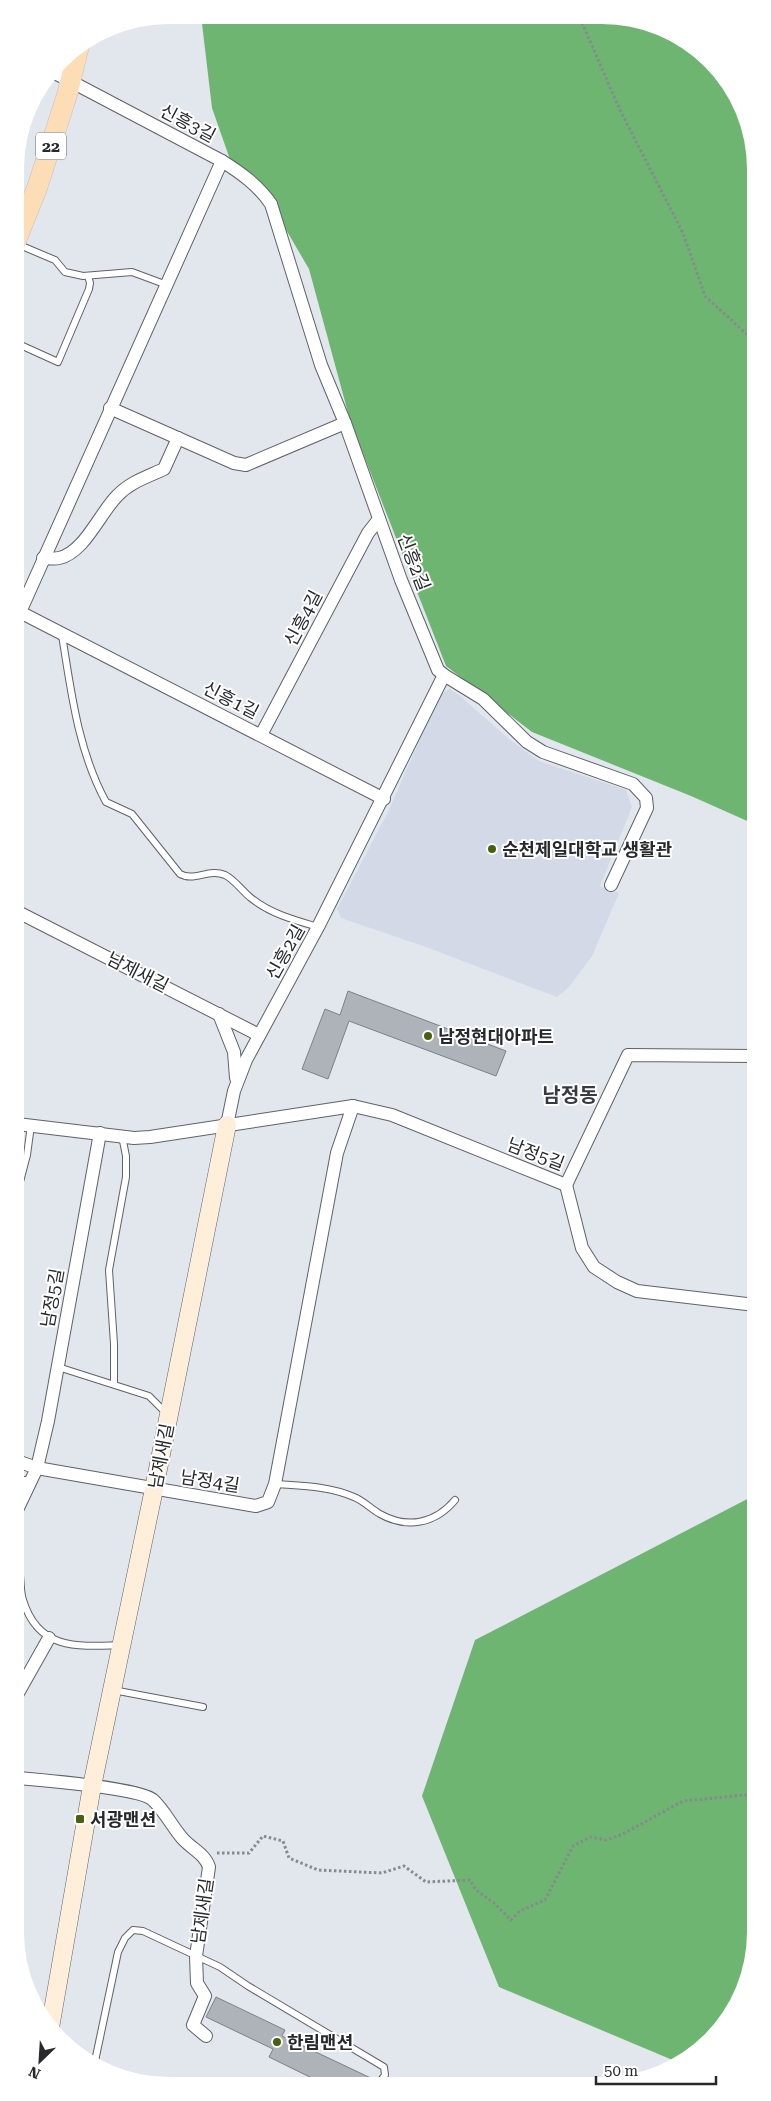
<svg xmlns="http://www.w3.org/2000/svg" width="771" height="2101" font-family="'Roboto Serif','Noto Sans KR',serif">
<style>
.built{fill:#d3d9e7}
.forest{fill:#6eb572}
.building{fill:#aeb2b9;stroke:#7e8187}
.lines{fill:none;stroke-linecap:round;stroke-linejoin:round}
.lane-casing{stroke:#5f6268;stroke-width:8}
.street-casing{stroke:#5f6268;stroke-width:14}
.secondary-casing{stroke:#5f6268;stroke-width:19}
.primary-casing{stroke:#c3c3c4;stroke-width:21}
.path{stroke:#878a8f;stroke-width:3;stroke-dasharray:2.5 2.5;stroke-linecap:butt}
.lane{stroke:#fff;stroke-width:6}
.street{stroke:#fff;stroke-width:12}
.secondary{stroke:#feeeda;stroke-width:18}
.primary{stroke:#fdddb6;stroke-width:20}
.poi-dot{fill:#476111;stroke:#fff;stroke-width:2}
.labels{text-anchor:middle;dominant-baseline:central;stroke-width:4;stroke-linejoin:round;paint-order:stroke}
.shield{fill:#fff;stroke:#68696b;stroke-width:1}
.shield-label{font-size:16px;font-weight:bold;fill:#28292c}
.street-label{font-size:18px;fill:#28292c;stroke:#fff}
.poi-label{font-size:18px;font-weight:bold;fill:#28292c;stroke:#fff;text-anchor:start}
.quarter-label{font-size:20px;font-weight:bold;fill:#373a40;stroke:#fff}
</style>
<rect width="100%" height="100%" fill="#e2e6ed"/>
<polygon class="built" points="449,689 459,695 509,739 539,761 626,790 632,807 600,886 619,893 592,956 569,987 557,997 426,947 341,918 337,909 388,812 439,696"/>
<g class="forest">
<polygon points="201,15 633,18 679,35 711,60 740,100 753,138 754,824 691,796 532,732 446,666 350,420 309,269 271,204 233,168 212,108"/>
<polygon points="755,1495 756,1942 744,1991 718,2034 682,2064 499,1987 422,1796 475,1640"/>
</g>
<g class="building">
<polygon points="348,991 506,1051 496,1076 349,1021 328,1079 302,1069 325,1009 340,1015"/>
<polygon points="216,1997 285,2030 282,2036 375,2080 374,2083 322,2083 269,2057 273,2049 206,2017"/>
</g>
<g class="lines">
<defs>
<g id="lane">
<polyline points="17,244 55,260 65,272 83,276 132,272 167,285"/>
<polyline points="16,343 58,362 89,289 90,283 88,276"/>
<path d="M62 635C71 691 78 751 106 802L132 814 180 874C194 882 209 868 225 875 235 880 242 891 251 898 271 914 294 920 318 927"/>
<polyline points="17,1193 27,1155 31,1125"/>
<polyline points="58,1367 149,1396 167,1414"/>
<polyline points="114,1383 114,1344 109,1270 126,1177 126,1156 122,1136"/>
<polyline points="17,1480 31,1480"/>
<path d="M275 1484C302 1486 329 1486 354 1497 364 1501 371 1509 380 1514 407 1529 435 1524 455 1500"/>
<path d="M17 1559C22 1572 19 1587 23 1600 38 1650 77 1647 120 1645"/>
<polyline points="113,1690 203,1707"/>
<polyline points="94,2066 118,1952 125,1938 133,1930 143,1931 220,1967 248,1986 384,2067 385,2075 379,2083"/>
</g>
<g id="street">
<path d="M222 161C241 173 258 185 271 204L321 365 345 423 401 580 438 670 444 675 483 699 527 742 543 752 633 784 646 798 647 808 611 885"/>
<polyline points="110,408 234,463 246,465 345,423"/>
<path d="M43 558C48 558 54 559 59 558 84 553 100 513 117 496 130 482 147 477 164 469L178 438"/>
<polyline points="16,610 384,799"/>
<polyline points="16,621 222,161 53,72"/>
<polyline points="261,735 368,533 379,519"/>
<polyline points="16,911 259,1035"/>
<polyline points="219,1014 234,1052 236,1078"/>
<polyline points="17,1124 134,1138 150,1137 353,1106 392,1115 566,1185 628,1055 754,1056"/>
<polyline points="227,1125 234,1091 246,1060 318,927 444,675"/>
<polyline points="566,1185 582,1248 594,1267 617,1282 637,1291 755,1305"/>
<polyline points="17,1461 37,1468 256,1506 268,1502 275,1484 337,1153 353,1106"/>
<polyline points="17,1510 37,1468 48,1421 100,1133"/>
<polyline points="18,1693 49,1638"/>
<path d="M18 1778C40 1780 140 1788 153 1800 164 1810 173 1828 183 1839 192 1849 205 1854 209 1867L196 1956 197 1983 205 1996 193 2025 206 2036"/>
</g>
<polyline id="secondary" points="50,2028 92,1786 154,1489 227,1125"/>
<polyline id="primary" points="15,243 37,188 67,95 79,46"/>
</defs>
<use href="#lane" class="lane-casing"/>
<use href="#street" class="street-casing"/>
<use href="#secondary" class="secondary-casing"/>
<use href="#primary" class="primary-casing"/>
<g class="path">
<polyline points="580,18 620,110 683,233 705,296 753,340"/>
<polyline points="217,1853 249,1853 263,1836 283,1841 289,1858 318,1870 382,1873 404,1866 426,1882 470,1880 476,1890 494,1903 511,1920 520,1911 545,1900 573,1846 590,1837 606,1840 623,1834 683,1801 755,1794"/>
</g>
<use href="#lane" class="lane"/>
<use href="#street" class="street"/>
<use href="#secondary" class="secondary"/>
<use href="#primary" class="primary"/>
</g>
<g class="poi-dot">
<circle cx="492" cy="849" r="5"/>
<circle cx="428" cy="1036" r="5"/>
<rect x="75" y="1814" width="10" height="10" rx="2.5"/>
<circle cx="277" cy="2042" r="5"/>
</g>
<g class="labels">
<rect class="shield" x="36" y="132.5" width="30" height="27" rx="4"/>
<g class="shield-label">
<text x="51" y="146">22</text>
</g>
<g class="street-label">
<text transform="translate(188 123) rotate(28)">신흥3길</text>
<text transform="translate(414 562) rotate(69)">신흥2길</text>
<text transform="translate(303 618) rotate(-62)">신흥4길</text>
<text transform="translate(231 700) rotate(27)">신흥1길</text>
<text transform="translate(285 952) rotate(-61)">신흥2길</text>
<text transform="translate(138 972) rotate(27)">남제새길</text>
<text transform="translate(536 1154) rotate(21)">남정5길</text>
<text transform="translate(52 1298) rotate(-80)">남정5길</text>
<text transform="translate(161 1456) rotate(-79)">남제새길</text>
<text transform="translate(210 1481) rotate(9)">남정4길</text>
<text transform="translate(202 1911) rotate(-82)">남제새길</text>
</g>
<g class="poi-label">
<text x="502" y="849">순천제일대학교 생활관</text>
<text x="438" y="1036">남정현대아파트</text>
<text x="90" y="1819">서광맨션</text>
<text x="287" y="2042">한림맨션</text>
</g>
<g class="quarter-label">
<text x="570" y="1095">남정동</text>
</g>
</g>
<path d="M0 0H771V2101H0ZM169 24H602A145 145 0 0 1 747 169V1932A145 145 0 0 1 602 2077H169A145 145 0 0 1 24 1932V169A145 145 0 0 1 169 24Z" fill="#fff" fill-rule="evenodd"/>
<g transform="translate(40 2061) rotate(205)" stroke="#ffffff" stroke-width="4" paint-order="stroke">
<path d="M0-4L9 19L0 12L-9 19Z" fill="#28292c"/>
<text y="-8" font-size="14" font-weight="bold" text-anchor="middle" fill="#28292c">N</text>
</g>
<path d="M596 2076v8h120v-8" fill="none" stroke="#28292c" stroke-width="2.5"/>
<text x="604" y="2076" font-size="15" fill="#28292c" stroke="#ffffff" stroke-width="4" paint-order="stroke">50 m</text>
</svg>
